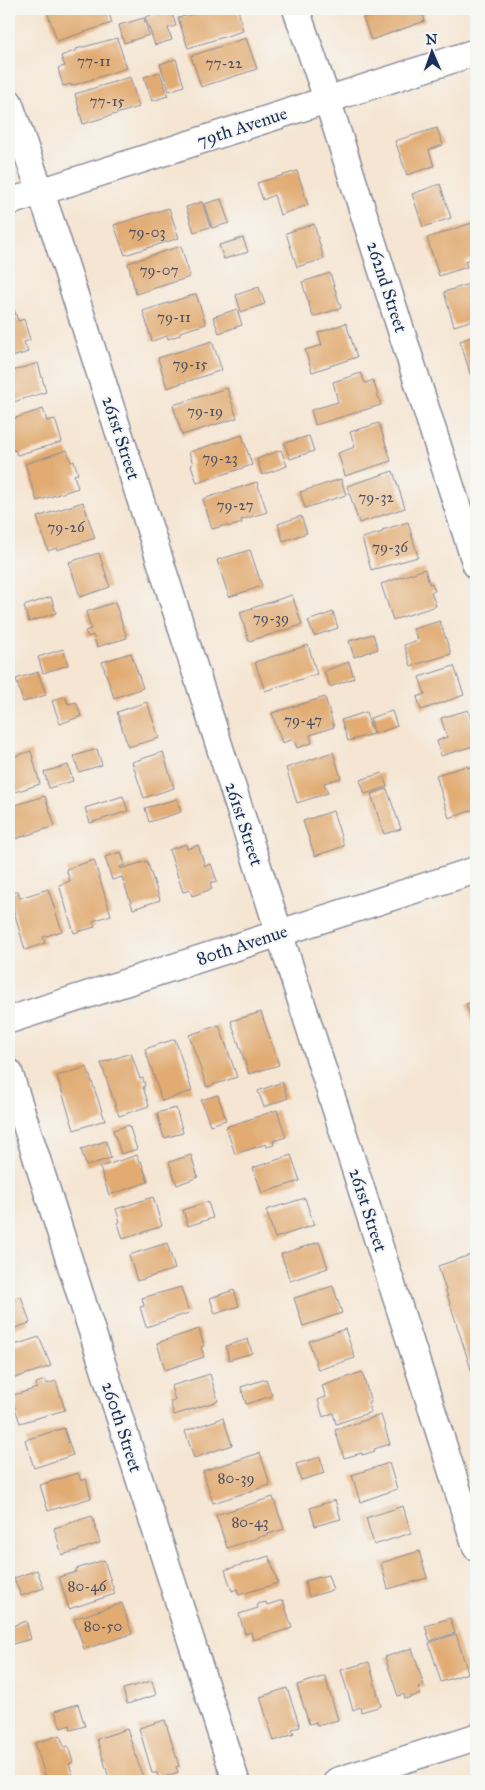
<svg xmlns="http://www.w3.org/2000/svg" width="485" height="1790" font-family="'IM FELL Great Primer',serif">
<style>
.building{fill:#e1ab72}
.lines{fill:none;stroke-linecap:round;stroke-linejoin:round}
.street-casing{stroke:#888a98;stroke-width:29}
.street{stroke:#fff;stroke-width:26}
.labels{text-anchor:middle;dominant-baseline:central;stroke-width:4;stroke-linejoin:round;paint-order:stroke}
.number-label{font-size:15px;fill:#4c4e63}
.street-label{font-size:18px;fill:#1b2f5e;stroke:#f6f6f2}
</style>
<rect width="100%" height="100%" fill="#f6f6f2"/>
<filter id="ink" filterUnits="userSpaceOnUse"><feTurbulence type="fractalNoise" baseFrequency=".02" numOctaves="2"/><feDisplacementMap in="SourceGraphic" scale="10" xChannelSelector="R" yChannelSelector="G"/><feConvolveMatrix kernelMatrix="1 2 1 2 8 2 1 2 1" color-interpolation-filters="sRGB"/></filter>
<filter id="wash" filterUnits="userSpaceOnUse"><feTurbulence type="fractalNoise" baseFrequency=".0096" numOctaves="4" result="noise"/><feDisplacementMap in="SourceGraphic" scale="20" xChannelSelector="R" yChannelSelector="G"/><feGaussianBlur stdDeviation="1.12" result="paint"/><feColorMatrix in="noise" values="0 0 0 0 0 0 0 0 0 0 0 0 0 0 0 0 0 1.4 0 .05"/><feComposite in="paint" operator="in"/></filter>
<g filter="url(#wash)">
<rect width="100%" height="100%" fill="#f5e5d2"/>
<g id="blocks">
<g class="building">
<polygon points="54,9 108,9 112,23 57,41 47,11"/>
<polygon points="209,9 238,9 243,31 188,48 178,18"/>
<polygon points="377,9 421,9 425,21 371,40 363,18 378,13"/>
<polygon points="171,10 176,26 168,28 172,40 155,45 145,17"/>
<polygon points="144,18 149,35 124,43 119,25"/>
<polygon points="117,38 127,68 71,86 71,84 63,86 58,68 65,66 61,56 77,50 76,49"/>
<polygon points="246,38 257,69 201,87 191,56"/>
<polygon points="176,59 184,86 169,91 160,64"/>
<polygon points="160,72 168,96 152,101 144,77"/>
<polygon points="130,77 139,107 83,124 75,94"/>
<polygon points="437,128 443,145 429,150 434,166 407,175 395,141"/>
<polygon points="297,171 308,205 280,215 274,195 263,200 257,183"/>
<polygon points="440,184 451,218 423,227 412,194"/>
<polygon points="221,199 229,223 212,228 204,204"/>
<polygon points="202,202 210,227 194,232 186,207"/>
<polygon points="169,208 179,238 125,255 114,225"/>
<polygon points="472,223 476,236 476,257 465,261 467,267 439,276 427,238"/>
<polygon points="314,224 324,259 297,267 286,233"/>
<polygon points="243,238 248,252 224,259 219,245"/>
<polygon points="181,246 190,277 136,294 128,263"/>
<polygon points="330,273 341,308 313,317 302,282"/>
<polygon points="472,283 476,296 476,319 454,326 444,292"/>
<polygon points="259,287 265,304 241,312 236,295"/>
<polygon points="196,294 206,324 180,332 180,335 168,339 167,336 152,341 143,311"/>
<polygon points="14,309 18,321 24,319 30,340 24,342 28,352 9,358 9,311"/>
<polygon points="237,309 242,325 219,333 213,317"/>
<polygon points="346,323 357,357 312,372 305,350 322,345 318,333"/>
<polygon points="476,335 476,374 471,376 460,341"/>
<polygon points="212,341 222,370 167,388 158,358"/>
<polygon points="38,363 46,392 10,403 9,372"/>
<polygon points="361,373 365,383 373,380 381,405 315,425 311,410 338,402 333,382"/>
<polygon points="227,388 237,418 182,435 173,405"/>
<polygon points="43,409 47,421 55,419 62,442 17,455 15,450 9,451 9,420"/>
<polygon points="379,423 391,461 345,476 338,453 355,447 350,432"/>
<polygon points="242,435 252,465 197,483 191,465 193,464 189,452"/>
<polygon points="309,436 314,451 290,459 284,443"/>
<polygon points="67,450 71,462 74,461 78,474 74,475 78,488 37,501 25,464"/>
<polygon points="281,450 287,466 262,475 257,459"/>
<polygon points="393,471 405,508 359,523 347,486"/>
<polygon points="341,479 346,495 305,508 300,492"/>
<polygon points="257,482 267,512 241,520 242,523 228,527 227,525 212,529 203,499"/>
<polygon points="83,502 95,538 57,550 56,548 48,551 37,517"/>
<polygon points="301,516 307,533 283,541 278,524"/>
<polygon points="408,522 418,557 371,570 362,538 383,532 382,530"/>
<polygon points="250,550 262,586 229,597 217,560"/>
<polygon points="99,553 110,587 80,597 69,562"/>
<polygon points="425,569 429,584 432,583 435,591 431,592 436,606 393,620 381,584"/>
<polygon points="292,595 302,625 249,641 240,612"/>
<polygon points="51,597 56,613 29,622 24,606"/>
<polygon points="115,602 127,638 97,647 93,635 88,637 85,631 91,629 86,612"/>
<polygon points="333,612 338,628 314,636 308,621"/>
<polygon points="440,621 451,654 411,666 404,645 418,640 413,629"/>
<polygon points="373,634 378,649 354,657 349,641"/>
<polygon points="308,645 317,674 265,691 255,662"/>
<polygon points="63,649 68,665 43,673 38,657"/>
<polygon points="131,653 143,688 114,698 102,662"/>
<polygon points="349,662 354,678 330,687 324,671"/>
<polygon points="454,666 464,695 421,710 417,697 425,694 419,677"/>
<polygon points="38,672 46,695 23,702 16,679"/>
<polygon points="65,696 68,704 76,702 81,716 60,724 52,701"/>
<polygon points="325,697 334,727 310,735 312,743 297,748 294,739 282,743 272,713"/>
<polygon points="147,702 159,738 128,747 117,712"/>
<polygon points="468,710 476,735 476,745 441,756 437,741 447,737 441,718"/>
<polygon points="392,711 397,726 375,734 370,718"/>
<polygon points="366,712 373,734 348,741 341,720"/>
<polygon points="97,749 102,765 79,772 74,756"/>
<polygon points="31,751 40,784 9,794 9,758"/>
<polygon points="163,752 174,788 144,798 132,762"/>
<polygon points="333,752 341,778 324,783 328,793 297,803 286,768"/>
<polygon points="68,765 73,781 49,788 44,772"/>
<polygon points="476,765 476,809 449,818 436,775 467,766 468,768"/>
<polygon points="382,773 387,787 365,794 360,780"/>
<polygon points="387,789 401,829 384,834 371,794"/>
<polygon points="45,796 55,826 9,841 9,807"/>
<polygon points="123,796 128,811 90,823 85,808"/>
<polygon points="177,799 181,812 149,822 145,808"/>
<polygon points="333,811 344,846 315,856 303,821"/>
<polygon points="186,844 187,849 198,845 205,866 211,864 217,881 210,883 212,889 192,896 190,890 183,892 169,850"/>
<polygon points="121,852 125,865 120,867 120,869 147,861 160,900 133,909 122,877 112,880 105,857"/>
<polygon points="94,860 111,915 93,921 95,927 74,933 59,885 70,881 66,869"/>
<polygon points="48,889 62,931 43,937 45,943 25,950 9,894 18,891 20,898"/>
<polygon points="476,1001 476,1027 474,1027 466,1004"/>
<polygon points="261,1012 279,1065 249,1074 231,1021"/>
<polygon points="219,1025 237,1077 207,1087 189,1035"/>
<polygon points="175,1039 192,1091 162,1101 145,1049"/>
<polygon points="131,1053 140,1079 143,1078 145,1086 143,1087 149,1106 119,1116 101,1063"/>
<polygon points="87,1067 105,1120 74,1130 57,1076"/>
<polygon points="282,1082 288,1098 264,1107 258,1091"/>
<polygon points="218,1095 226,1120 210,1125 201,1100"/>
<polygon points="176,1108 183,1133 164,1138 157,1113"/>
<polygon points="277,1110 286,1137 273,1141 274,1145 267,1147 266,1144 235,1154 226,1127"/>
<polygon points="129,1125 137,1149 121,1154 113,1130"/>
<polygon points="106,1141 111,1158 86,1166 81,1149"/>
<polygon points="137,1155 139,1162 141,1161 148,1182 109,1195 100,1167"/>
<polygon points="191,1155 198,1177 177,1185 169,1162"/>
<polygon points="291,1155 300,1181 262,1193 253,1168"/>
<polygon points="153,1197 162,1226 123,1239 118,1223 120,1222 116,1209"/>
<polygon points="305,1198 314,1225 275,1238 266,1210"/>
<polygon points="208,1202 213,1218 188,1226 183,1210"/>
<polygon points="319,1242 328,1268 290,1281 281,1254"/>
<polygon points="167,1243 175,1269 137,1281 129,1255"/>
<polygon points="476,1253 476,1385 438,1266"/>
<polygon points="333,1286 342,1313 303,1326 294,1298"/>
<polygon points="181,1287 189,1313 146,1327 140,1307 144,1306 142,1298"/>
<polygon points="234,1290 239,1306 215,1314 210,1298"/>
<polygon points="21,1296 30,1323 9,1330 9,1300"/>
<polygon points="199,1329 204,1346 201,1347 204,1357 165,1370 157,1343"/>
<polygon points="345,1329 355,1358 318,1370 309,1341"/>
<polygon points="39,1337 51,1366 9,1380 9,1347"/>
<polygon points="248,1339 252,1353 229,1360 226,1346"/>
<polygon points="362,1372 371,1402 368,1402 371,1412 336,1424 333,1413 323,1417 318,1400 326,1397 322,1386"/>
<polygon points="210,1374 218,1401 174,1415 170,1401 175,1400 171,1386"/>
<polygon points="266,1379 272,1396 246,1404 241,1387"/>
<polygon points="45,1380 47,1384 56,1381 65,1410 20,1423 11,1396 37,1388 36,1383"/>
<polygon points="381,1415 390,1444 374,1449 375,1451 362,1455 362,1453 344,1458 335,1430"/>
<polygon points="223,1418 232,1445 194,1458 185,1431"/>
<polygon points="64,1428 73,1455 34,1468 25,1440"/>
<polygon points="260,1453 270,1485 213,1503 203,1471"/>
<polygon points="320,1457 325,1473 301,1480 296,1464"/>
<polygon points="389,1463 397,1489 360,1502 352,1475"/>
<polygon points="78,1473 81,1481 86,1479 91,1498 48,1511 40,1485"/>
<polygon points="273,1497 284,1529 227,1548 216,1515"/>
<polygon points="335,1500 341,1519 315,1526 310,1508"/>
<polygon points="403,1506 411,1533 374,1545 366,1518"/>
<polygon points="92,1516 100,1543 62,1555 54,1528"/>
<polygon points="419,1551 427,1578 388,1589 381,1563"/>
<polygon points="269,1556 278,1583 239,1595 237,1589 232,1591 225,1570"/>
<polygon points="104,1560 115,1594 69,1609 59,1577 76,1572 76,1569"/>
<polygon points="37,1570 44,1588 21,1596 14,1578"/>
<polygon points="328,1575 333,1590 309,1597 305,1581"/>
<polygon points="283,1600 292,1628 253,1640 251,1632 245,1634 239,1614 258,1608 257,1604 266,1602 267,1605"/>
<polygon points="122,1603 132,1634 84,1649 74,1619"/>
<polygon points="450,1618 455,1633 430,1641 425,1626"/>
<polygon points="26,1621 31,1639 9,1645 9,1627"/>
<polygon points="456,1634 468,1673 441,1682 429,1643"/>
<polygon points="412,1648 424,1686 418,1688 420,1694 405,1699 404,1694 398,1696 385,1657"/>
<polygon points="369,1662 381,1706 361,1712 360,1707 353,1710 341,1670"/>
<polygon points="325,1676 338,1720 317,1726 316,1722 309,1724 297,1685"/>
<polygon points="152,1681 156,1695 127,1704 123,1689"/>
<polygon points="287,1688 300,1727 292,1729 294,1734 274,1741 260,1697"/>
<polygon points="78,1704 85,1726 71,1730 70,1725 61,1728 55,1711"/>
<polygon points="165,1720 179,1766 176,1767 178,1772 159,1779 157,1773 152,1773 139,1728"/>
<polygon points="127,1729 144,1781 110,1781 97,1739"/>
<polygon points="60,1735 64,1747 68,1746 73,1762 69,1764 75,1781 47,1781 35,1743"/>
</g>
</g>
</g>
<g filter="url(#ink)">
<use href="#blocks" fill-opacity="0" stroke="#888a98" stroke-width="1"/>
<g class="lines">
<defs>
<g id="street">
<polyline points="296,9 327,99 476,565"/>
<polyline points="9,102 55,233 476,1547"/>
<polyline points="9,202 476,52"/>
<polyline points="9,1020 476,870"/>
<polyline points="9,1072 236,1781"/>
<polyline points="337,1781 476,1737"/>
</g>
</defs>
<use href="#street" class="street-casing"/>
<use href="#street" class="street"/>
</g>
</g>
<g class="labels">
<g class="number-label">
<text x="94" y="61">77-11</text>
<text x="224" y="63">77-22</text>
<text x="107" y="101">77-15</text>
<text x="147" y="232">79-03</text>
<text x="159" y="270">79-07</text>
<text x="174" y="317">79-11</text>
<text x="190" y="364">79-15</text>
<text x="205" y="411">79-19</text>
<text x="220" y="458">79-23</text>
<text x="376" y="497">79-32</text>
<text x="235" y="505">79-27</text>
<text x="66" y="527">79-26</text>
<text x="390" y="547">79-36</text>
<text x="271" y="618">79-39</text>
<text x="303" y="720">79-47</text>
<text x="236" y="1478">80-39</text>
<text x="250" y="1522">80-43</text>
<text x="87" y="1586">80-46</text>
<text x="103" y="1626">80-50</text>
</g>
<g class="street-label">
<text transform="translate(242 127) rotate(-18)">79th Avenue</text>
<text transform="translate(387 287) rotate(72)">262nd Street</text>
<text transform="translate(121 438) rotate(72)">261st Street</text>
<text transform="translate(244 824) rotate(72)">261st Street</text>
<text transform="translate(242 945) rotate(-18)">80th Avenue</text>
<text transform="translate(368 1210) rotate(72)">261st Street</text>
<text transform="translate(122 1427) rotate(72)">260th Street</text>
</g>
</g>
<rect width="485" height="1790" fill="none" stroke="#f6f6f2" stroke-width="30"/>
<g transform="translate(432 52) rotate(358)" stroke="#f6f6f2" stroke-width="4" paint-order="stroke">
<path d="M0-4L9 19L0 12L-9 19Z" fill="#1b2f5e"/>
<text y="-8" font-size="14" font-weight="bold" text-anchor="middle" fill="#1b2f5e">N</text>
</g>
</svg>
